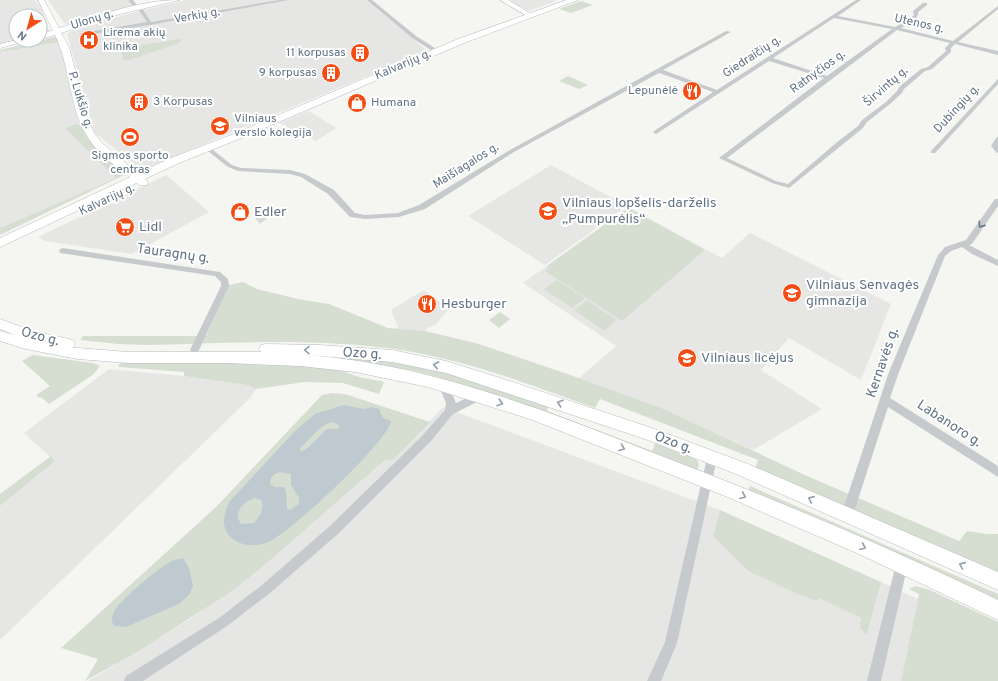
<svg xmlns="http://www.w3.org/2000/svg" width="998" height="681" font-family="Overpass,sans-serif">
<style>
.built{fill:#e6e7e5}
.green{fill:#d6ded2}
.water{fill:#becacf;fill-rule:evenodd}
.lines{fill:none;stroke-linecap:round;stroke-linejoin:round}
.secondary-casing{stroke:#b8bdc2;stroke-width:1}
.primary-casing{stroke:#b7bbbf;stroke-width:1}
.street{fill:#c7cacd;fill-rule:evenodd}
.secondary{fill:#fff;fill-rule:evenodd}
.primary{fill:#fff;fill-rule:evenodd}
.oneway{stroke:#667889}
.oneway2{stroke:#909eaa}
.labels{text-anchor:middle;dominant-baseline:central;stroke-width:4;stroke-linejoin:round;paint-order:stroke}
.far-street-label{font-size:12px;fill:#617485;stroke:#fff}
.far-poi-label{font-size:12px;fill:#617485;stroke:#fff;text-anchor:start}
.poi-label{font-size:14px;fill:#617485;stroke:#fff;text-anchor:start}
.street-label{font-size:14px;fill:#617485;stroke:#fff}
</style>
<rect width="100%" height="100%" fill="#f5f6f1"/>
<g class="built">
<polygon points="0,0 35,0 42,10 49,31 40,34 40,16 16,16 16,39 0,43"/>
<polygon points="48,0 128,0 132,6 69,24 64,23"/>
<polygon points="186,0 367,0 427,51 149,167 139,168 94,132 67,34 75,29 131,13"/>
<polygon points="513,0 553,0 557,1 528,11 509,1"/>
<polygon points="60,42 80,123 65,128 116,178 0,228 0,52"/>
<polygon points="309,111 336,128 316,141 279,123"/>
<polygon points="551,165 627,206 545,265 468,216"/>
<polygon points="166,175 209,212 132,254 45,241 38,237"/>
<polygon points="631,209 722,258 750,233 891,304 861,380 789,338 761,370 822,409 753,450 664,409 579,378 616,346 523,283 625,210 628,211"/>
<polygon points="424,290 449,309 435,325 427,328 425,331 396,329 398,327 391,310"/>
<polygon points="109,369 184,376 247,385 256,389 250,398 0,640 0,506 55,461 24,433"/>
<polygon points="443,407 720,510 713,536 748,571 803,597 804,596 817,602 818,598 861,618 867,635 881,582 918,599 901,681 88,681 190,619 259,570 384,461 393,460"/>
</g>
<g class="green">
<polygon points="581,1 593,5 571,13 559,9"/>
<polygon points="53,37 58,38 60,42 0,52 0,50"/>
<polygon points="179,39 182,40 179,43 129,60 123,60 121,50 124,48"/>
<polygon points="568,76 588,85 579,89 559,81"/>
<polygon points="80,123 87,137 124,173 124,175 0,235 0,228 116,178 65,128"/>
<polygon points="262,209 270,216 260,224 255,218 256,211"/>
<polygon points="631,209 705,250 622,321 545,271 549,267 547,266 625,210 628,211"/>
<polygon points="557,280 585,298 572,308 544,289"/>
<path d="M243 282 257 289 298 299 329 304 388 328 425 331 479 344 579 378 664 409 807 476 959 541 967 531 988 534H998V572L755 468 758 460 600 399 595 408C534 386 472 362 407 351 321 337 231 343 145 345L118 344 80 340 83 336H206L229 285Z"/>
<polygon points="587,300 617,320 604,331 574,310"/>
<polygon points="500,312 510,319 499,328 489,320"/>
<path d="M292 354 415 363 549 404 547 411 652 451 655 443 696 459 699 464 697 471C608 438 519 399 427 374 383 363 337 359 292 354Z"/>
<polygon points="33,355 93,363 100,366 94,374 49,404 41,397 39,398 36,395 50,386 22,361"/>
<polygon points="237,362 334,368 359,377 384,382 379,394 343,383 305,382 256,389 247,385 184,376 184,372 119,367 118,365 121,363"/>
<polygon points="332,393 345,394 430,422 393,460 384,461 259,570 229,593 137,652 85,681 98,659 61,648 216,507 322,395"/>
<polygon points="51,456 55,461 0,506 0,494"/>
<polygon points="750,486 998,594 998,603 748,492"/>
<polygon points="720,510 881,582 867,635 860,628 861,618 818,598 817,602 804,596 803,597 748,571 713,536"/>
<polygon points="915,586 930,590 998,622 998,681 901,681 919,594 909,589"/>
</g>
<g class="water">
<path d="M344 405 364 409 372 407 379 409 383 418 391 421C390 440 286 537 266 543 251 548 236 545 227 533 221 523 225 510 230 501L295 431 315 414ZM333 422 340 426 338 429H327L305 450 301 451 300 449C309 440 320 424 333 422ZM280 472 291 474V485L299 498V504L290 510 287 509 286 491 284 487H275L270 484C270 476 274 474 280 472ZM255 498 261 500C265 509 259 517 254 523L241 524C233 512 243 502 255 498Z"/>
<path d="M183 558 189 568 193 586 189 595 179 604 126 627 114 626C112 622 111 619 113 614 116 602 162 565 174 560 177 559 180 559 183 558Z"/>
</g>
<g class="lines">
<defs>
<g id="secondary">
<path d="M38 0H44L59 28C98 16 139 0 180 0L120 14 61 33 69 47 87 116 94 133 103 144 147 181 148 183 147 185H139C122 170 97 155 86 134 69 106 70 65 55 35L40 39V35L53 30Z"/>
<polygon points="500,0 508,0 533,15 527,16"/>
<polygon points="17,40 31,40 0,48 0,44"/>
</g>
<g id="primary">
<polygon points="567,0 578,0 464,43 239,139 179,163 0,247 0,238 171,158 231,135 458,39"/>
<path d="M0 319 33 331 73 340 75 344 73 348H78L128 352H261L259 349 261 345 266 344 319 345 392 350 446 361 494 376 649 427 748 464 998 572V590L736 474 645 439 446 373 392 362 309 355C431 365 545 410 659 455 774 499 887 546 998 600V620L859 554 725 496 530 419 428 387 355 372 300 366 226 363H128L78 359 26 349 0 341V331L15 335 0 329Z"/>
</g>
</defs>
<use href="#secondary" class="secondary-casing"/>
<use href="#primary" class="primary-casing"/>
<g class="street">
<polygon points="128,0 133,0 139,8 142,8 151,22 279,0 289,0 150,25 80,36 79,35 82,33 147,22 138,9 135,9"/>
<polygon points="367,0 372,0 416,36 438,50 438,52 434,52 412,38"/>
<path d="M856 0H861L838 16 895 27 911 18 914 15 913 11 923 3H927V5L918 12V15L915 20 901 28 953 41 998 6V9L958 42 998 51V55L955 44 951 48V52L932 69 925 71 904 89 902 93 890 104 867 122 863 128 789 188 772 183 719 158 824 78 769 61 656 134 653 132 654 131 713 92 659 73 514 152 425 209 399 217 365 219 350 217 328 194 301 177 290 174 238 171 228 167 208 151 213 150 232 165 241 168 290 170 305 174 334 190 355 213 365 215 398 213 419 205 510 150 726 31 731 32 663 70 717 90ZM834 18 892 29 827 76 773 58ZM897 30 950 43 945 48 946 51 928 67 921 69 899 87 897 91 886 102 862 120 858 126 836 143 788 184 776 181 727 158Z"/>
<polygon points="998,79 998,84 935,153 931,153 931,151"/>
<polygon points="998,137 998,153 996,152 991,146 996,138"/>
<polygon points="995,199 998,199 998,206 972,244 969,245 998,260 998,266 972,254 962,247 951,251 945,256 899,372 890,398 998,466 998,477 888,407 853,515 851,519 847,520 843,519 841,515 889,372 938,255 945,247 966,240"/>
<polygon points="63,248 220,272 228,279 229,286 198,352 192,352 190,350 221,286 221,282 215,276 60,253 59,251 60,249"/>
<polygon points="443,380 446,381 456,403 480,392 483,393 485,396 483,399 453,414 431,441 339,533 270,593 227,626 143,681 124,681 126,676 219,618 262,585 331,525 423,435 445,410 446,403 438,384 440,381"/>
<polygon points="712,453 716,455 717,458 677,643 661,681 647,681 665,642 707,458 708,455"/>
<polygon points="902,558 906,560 908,564 881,681 867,681 896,564 898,560"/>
</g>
<use href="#secondary" class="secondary"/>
<use href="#primary" class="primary"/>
</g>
<defs><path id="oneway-chevron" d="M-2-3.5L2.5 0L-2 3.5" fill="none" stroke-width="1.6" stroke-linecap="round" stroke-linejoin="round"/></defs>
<use class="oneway" href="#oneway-chevron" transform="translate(981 225) rotate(125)"/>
<g class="oneway2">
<use href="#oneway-chevron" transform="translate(307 350) rotate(-179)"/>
<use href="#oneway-chevron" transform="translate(436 365) rotate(-169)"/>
<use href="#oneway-chevron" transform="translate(500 403) rotate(18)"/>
<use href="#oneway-chevron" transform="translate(560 403) rotate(-161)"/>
<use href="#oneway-chevron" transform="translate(622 448) rotate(21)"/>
<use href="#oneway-chevron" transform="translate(743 496) rotate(23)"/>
<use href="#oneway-chevron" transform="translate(811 499) rotate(-156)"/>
<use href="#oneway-chevron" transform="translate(863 547) rotate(23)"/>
<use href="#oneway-chevron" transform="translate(962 565) rotate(-156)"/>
</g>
<defs>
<symbol id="hospital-disc" viewBox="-11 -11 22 22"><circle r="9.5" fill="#f34d14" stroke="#fff"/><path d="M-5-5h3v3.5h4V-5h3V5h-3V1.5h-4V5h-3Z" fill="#fff"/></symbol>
<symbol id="building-disc" viewBox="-11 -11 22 22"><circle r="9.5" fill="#f34d14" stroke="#fff"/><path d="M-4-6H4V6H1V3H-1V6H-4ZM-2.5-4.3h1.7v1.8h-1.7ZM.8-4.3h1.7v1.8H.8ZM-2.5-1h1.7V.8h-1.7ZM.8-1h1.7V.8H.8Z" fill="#fff"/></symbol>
<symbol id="restaurant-disc" viewBox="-11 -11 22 22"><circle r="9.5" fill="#f34d14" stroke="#fff"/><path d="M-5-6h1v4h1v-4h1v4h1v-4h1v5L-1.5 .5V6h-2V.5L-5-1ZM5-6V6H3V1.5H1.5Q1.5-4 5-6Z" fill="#fff"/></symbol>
<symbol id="shop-disc" viewBox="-11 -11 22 22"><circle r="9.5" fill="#f34d14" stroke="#fff"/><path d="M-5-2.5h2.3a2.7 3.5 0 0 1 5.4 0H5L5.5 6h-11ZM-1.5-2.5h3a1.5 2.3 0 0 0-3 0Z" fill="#fff"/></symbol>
<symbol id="university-disc" viewBox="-11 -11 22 22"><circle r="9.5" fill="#f34d14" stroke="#fff"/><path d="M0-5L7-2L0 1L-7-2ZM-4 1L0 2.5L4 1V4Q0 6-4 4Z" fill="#fff"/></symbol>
<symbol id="stadium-disc" viewBox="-11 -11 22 22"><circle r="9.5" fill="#f34d14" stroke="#fff"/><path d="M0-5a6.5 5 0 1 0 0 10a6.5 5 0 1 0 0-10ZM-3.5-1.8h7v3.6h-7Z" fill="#fff"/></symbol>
<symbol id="school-disc" viewBox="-11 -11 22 22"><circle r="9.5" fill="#f34d14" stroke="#fff"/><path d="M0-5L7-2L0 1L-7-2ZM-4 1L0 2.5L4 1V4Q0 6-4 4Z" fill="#fff"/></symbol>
<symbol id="supermarket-disc" viewBox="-11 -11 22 22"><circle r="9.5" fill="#f34d14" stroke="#fff"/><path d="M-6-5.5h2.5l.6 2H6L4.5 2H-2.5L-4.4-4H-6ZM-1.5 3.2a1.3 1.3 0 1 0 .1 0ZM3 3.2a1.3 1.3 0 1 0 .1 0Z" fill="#fff"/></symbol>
</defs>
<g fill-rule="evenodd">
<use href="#hospital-disc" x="78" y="29" width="22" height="22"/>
<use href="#building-disc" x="349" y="42" width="22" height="22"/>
<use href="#building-disc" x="320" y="62" width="22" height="22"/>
<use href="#restaurant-disc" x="681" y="80" width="22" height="22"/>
<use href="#building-disc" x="128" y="91" width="22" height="22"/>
<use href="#shop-disc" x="346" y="92" width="22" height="22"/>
<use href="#university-disc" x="209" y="115" width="22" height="22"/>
<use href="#stadium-disc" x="119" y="126" width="22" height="22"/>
<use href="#school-disc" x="537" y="200" width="22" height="22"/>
<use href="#shop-disc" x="229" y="201" width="22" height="22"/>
<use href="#supermarket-disc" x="114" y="216" width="22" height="22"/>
<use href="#school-disc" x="781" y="282" width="22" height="22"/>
<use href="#restaurant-disc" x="416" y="293" width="22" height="22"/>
<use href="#school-disc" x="676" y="347" width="22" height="22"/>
</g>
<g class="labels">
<g class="far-street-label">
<text transform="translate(197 16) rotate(-10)">Verkių g.</text>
<text transform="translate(92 20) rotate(-17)">Ulonų g.</text>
<text transform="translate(919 24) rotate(13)">Utenos g.</text>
<text transform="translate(752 57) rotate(-33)">Giedraičių g.</text>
<text transform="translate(403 65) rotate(-23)">Kalvarijų g.</text>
<text transform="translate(818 72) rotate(-36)">Ratnyčios g.</text>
<text transform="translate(886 87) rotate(-41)">Širvintų g.</text>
<text transform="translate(80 100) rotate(73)">P. Lukšio g.</text>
<text transform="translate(957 109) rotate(-47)">Dubingių g.</text>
<text transform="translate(466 166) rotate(-32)">Maišiagalos g.</text>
<text transform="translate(107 200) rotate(-25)">Kalvarijų g.</text>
</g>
<g class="far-poi-label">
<text x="103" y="33">Lirema akių<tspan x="103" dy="14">klinika</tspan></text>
<text x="346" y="53" text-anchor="end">11 korpusas</text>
<text x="317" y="73" text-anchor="end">9 korpusas</text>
<text x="678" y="91" text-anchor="end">Lepunėlė</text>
<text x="153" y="102">3 Korpusas</text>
<text x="371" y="103">Humana</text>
<text x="234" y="119">Vilniaus<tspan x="234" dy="14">verslo kolegija</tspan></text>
<text x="130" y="156" text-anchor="middle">Sigmos sporto<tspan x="130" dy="14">centras</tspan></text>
</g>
<g class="poi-label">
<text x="562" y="203">Vilniaus lopšelis-darželis<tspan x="562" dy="16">„Pumpurėlis“</tspan></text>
<text x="254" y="212">Edler</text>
<text x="139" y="227">Lidl</text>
<text x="806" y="285">Vilniaus Senvagės<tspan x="806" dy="16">gimnazija</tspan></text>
<text x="441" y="304">Hesburger</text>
<text x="701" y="358">Vilniaus licėjus</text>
</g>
<g class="street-label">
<text transform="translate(173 254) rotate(8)">Tauragnų g.</text>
<text transform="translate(40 337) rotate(15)">Ozo g.</text>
<text transform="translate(362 354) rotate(4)">Ozo g.</text>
<text transform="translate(883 363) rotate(-71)">Kernavės g.</text>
<text transform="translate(949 424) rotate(33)">Labanoro g.</text>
<text transform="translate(673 443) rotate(21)">Ozo g.</text>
</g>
</g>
<g transform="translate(28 28) rotate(217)"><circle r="19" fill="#ffffff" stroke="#c0c7ce"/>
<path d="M0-3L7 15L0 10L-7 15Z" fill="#f34d14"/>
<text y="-6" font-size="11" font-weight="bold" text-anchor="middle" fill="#617485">N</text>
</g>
</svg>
